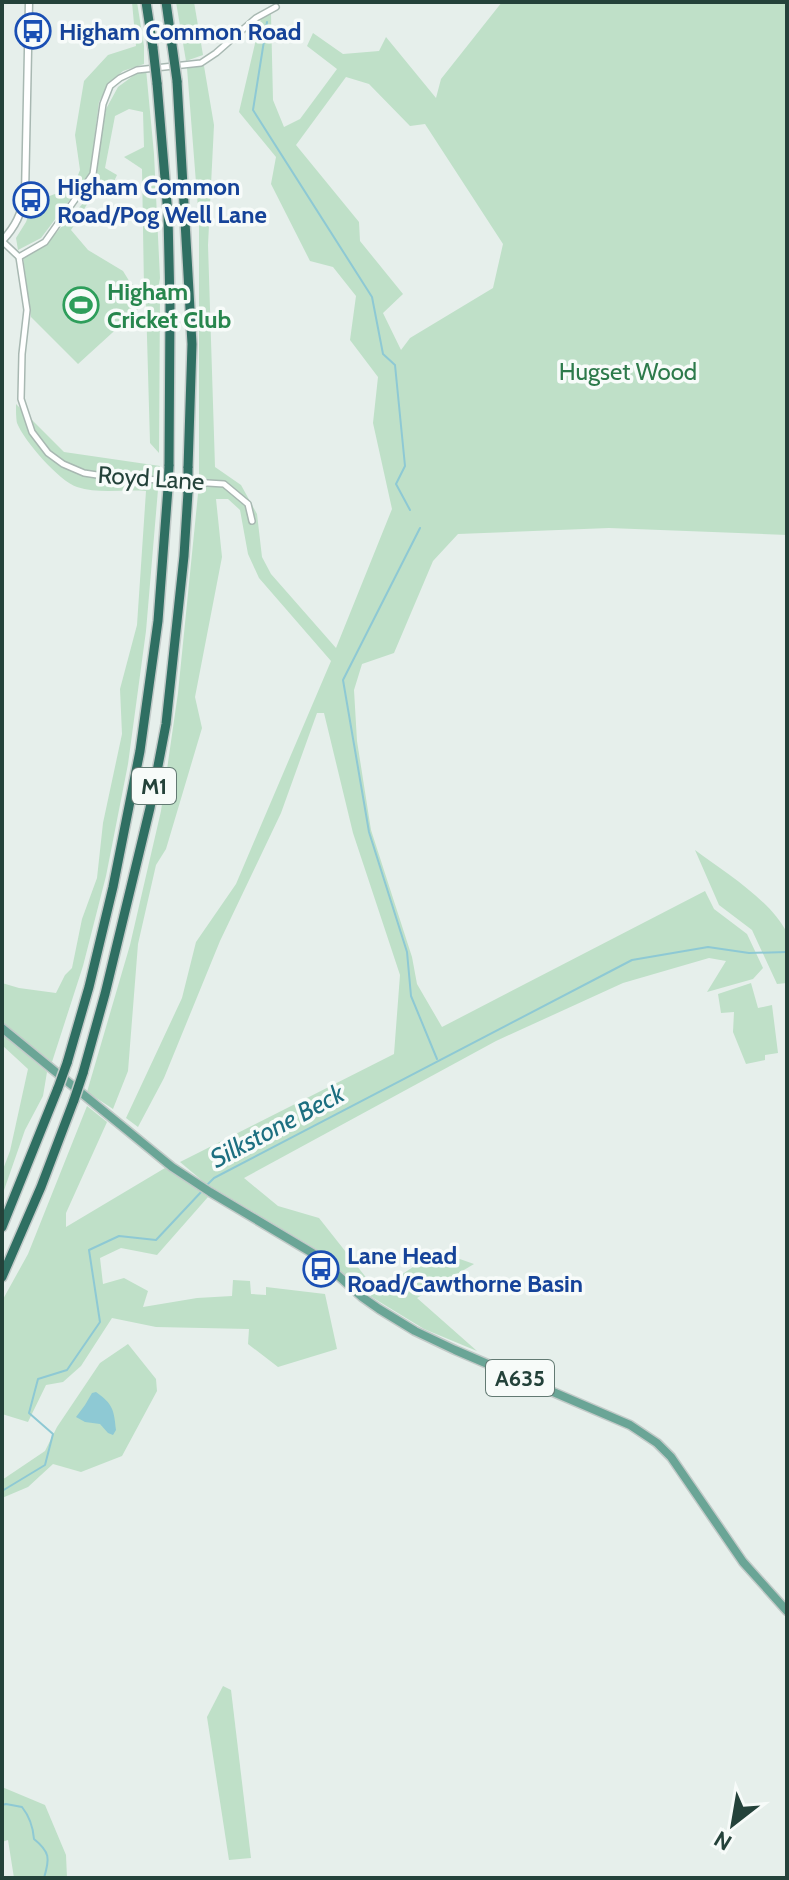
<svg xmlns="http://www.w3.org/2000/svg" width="789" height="1880" font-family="Cabin,sans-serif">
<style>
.green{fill:#bfe0c8;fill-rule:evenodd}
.water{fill:#8ec9d4}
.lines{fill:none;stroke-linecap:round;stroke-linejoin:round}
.stream{stroke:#8ec9d4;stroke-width:2}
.minor-casing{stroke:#a8b8b2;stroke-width:8}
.tertiary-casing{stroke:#a8b8b2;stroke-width:9}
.primary-casing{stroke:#c2cac8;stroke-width:11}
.motorway-casing{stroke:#c2cac8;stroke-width:12}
.minor{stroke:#fff;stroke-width:5}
.tertiary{stroke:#fff;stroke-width:6}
.primary{stroke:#6aa596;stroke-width:8}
.motorway{stroke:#2f6f62;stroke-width:9}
.motorway-bridge-casing{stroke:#c2cac8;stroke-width:12;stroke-linecap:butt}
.motorway-bridge{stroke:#2f6f62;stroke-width:9}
.labels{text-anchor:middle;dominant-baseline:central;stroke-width:7;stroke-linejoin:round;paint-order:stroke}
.shield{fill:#f7fbf9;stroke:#637a73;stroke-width:2}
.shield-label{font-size:22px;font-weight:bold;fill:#24423a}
.transit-label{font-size:24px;font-weight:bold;fill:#164399;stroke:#f7fbf9;text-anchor:start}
.leisure-label{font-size:24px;font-weight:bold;fill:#27864d;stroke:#f7fbf9;text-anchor:start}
.park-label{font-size:24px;fill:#2d7a4b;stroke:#f7fbf9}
.street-label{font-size:24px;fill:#24423a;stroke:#f7fbf9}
.water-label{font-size:26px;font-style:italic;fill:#1c6f80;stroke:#f7fbf9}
</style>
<rect width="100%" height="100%" fill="#e6efeb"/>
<g class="green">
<polygon points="132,2 137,2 144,46 144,64 123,71 110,82 99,102 90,173 41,238 18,250 16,238 26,222 33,202 55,194 71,193 80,170 75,135 84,81 108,55 136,46"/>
<polygon points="176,2 194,2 203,55 186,61"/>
<path d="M502 2H787V535L609 528 458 534 433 561 394 653 362 664 354 690 357 741 371 830 412 957 417 984 442 1027 705 891 714 909 747 934 763 968 753 979 707 992 726 961 709 958 623 983 496 1041 244 1178 278 1206 319 1218 372 1285 363 1292 316 1249 205 1183 180 1162 394 1054 400 975 353 833 324 713H317L281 813 220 941 164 1078 138 1127 126 1118 182 998 196 942 236 884 331 661 259 578 248 554 240 510 228 499H216L222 557 195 697 202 728 166 849 156 865 138 944 128 1071 113 1109 87 1092 130 945 161 811 178 693 199 484V221L187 68 204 66 214 125 208 245 215 467 241 485 257 514 262 557 271 574 336 648 392 509 373 423 378 377 350 340 356 296 333 267 310 261 271 184 276 157 239 112 261 18 271 14 273 100 284 127 300 119 337 69 307 46 313 33 343 54 379 51 386 37 436 98 441 79ZM346 77 369 84 410 126 425 124 503 244 493 288 410 338 401 350 383 313 403 294 360 241 359 222 296 145Z"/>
<path d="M146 69 154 154 160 278 158 290 160 292 159 453 150 443 146 302 78 364 31 317 23 257 46 244 96 189 97 162 106 109 118 87 137 73ZM129 109 143 112 144 147 124 157 142 169 144 288 131 284 123 271 88 250 71 230 96 190 108 194 117 175 105 168 115 116Z"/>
<path d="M16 404 64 452 160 466 146 631 128 764 106 876 83 966 52 1062 2 1022V983L19 988 56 993 65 975 72 968 82 919 97 878 103 823 122 734 120 689 137 625 146 491C124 489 98 494 77 487 59 481 24 441 17 423 16 418 16 410 16 404Z"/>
<path d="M695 850C724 872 771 900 787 933V983L777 984 752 930 719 905Z"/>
<polygon points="751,983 758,1008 772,1005 778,1053 765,1055 765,1060 746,1064 733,1032 734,1012 721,1013 718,994"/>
<polygon points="2,1034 47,1072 43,1096 25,1130 2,1196 2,1172 10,1151 28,1069 2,1045"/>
<polygon points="87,1106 107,1122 66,1213 66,1227 165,1168 208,1197 157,1255 121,1248 100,1258 103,1284 124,1278 148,1291 143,1307 197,1298 232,1296 233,1280 250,1281 251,1294 266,1295 266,1287 325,1294 337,1349 278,1367 248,1344 249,1329 156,1327 112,1318 81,1366 63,1382 46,1385 28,1422 2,1414 2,1301 28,1254"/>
<polygon points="437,1251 474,1264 417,1298 477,1351 424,1329 370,1296 380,1290 387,1293 402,1284 401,1275"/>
<polygon points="128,1344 156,1379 157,1391 122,1456 81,1472 53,1464 28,1487 2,1498 2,1480 45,1451 57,1427 100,1363"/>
<polygon points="223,1686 231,1690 251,1858 229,1860 207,1717"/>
<polygon points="2,1787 45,1805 66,1855 67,1878 14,1878 8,1840 2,1842"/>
</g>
<path class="water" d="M96 1392C113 1404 114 1410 116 1430L113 1435 108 1433 100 1424 85 1422 76 1417 85 1405 92 1393Z"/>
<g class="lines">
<g class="stream">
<polyline points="267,22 253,110 372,297 383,354 395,365 405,466 396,484 410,510"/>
<polyline points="420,528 343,680 369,832 407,952 411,996 437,1059"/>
<polyline points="206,1186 214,1178 632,960 708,947 749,953 787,952"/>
<polyline points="2,1491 45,1465 53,1434 29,1413 38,1379 67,1370 100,1322 89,1250 119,1236 156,1240 202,1191"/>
<path d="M2 1805 6 1804 22 1807C30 1817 33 1827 34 1839 50 1852 50 1858 44 1878"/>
</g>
<defs>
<g id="minor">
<polyline points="2,241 19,257 45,242 93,174 103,104 110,86 120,78 137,70 201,63 216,53 256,18 276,7"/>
<polyline points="19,257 27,310 22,354 21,399 32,432 48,453 63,464 84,473 110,477 224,484 248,504 252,521"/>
</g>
<path id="tertiary" d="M2 241C16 226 21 214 25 195L29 2"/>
<polyline id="primary" points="2,1028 172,1167 210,1192 314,1254 362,1297 379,1309 415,1331 455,1350 630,1425 657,1443 671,1457 743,1562 787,1611"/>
<g id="motorway">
<polyline points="146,2 153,48"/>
<polyline points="166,2 172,45"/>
<polyline points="177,81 192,344 188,468"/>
<polyline points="157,83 168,215 170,306 169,466"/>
<polyline points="67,1063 89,987 113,887 140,751 158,621 168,488"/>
<polyline points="83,1073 105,994 150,808 166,724 184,556 188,492"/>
<polyline points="2,1227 58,1088"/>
<polyline points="2,1277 41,1187 74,1100"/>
</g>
</defs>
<use href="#minor" class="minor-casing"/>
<use href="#tertiary" class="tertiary-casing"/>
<use href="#primary" class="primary-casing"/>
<use href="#motorway" class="motorway-casing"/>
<use href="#minor" class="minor"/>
<use href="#tertiary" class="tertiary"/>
<use href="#primary" class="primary"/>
<use href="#motorway" class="motorway"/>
<defs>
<g id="motorway-bridge">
<polyline points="172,45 177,81"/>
<polyline points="153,48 157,83"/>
<polyline points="168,488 169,466"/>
<polyline points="188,492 188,468"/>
<polyline points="58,1088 67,1063"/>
<polyline points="74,1100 83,1073"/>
</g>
</defs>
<use href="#motorway-bridge" class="motorway-bridge-casing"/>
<use href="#motorway-bridge" class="motorway-bridge"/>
</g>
<defs>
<symbol id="bus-ring" viewBox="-11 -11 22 22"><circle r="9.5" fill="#f7fbf9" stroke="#1a4fb4" stroke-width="1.5"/><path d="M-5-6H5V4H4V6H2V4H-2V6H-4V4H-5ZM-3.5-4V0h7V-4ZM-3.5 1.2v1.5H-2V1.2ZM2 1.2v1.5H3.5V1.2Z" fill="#1a4fb4"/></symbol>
<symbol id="stadium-ring" viewBox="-11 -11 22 22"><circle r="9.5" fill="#f7fbf9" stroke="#2e9e5b" stroke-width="1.5"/><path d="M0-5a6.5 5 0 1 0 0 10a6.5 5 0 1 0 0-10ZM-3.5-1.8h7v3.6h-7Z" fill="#2e9e5b"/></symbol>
</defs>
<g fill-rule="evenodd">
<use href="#bus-ring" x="13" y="11" width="40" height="40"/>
<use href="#bus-ring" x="11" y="180" width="40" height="40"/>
<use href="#stadium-ring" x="61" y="285" width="40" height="40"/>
<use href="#bus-ring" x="301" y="1249" width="40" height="40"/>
</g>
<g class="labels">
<g class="shield">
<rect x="132" y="768" width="44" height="36" rx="6"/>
<rect x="486" y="1360" width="68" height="36" rx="6"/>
</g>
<g class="shield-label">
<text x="154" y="786">M1</text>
<text x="520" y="1378">A635</text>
</g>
<g class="transit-label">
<text x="59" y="31">Higham Common Road</text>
<text x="57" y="186">Higham Common<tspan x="57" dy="28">Road/Pog Well Lane</tspan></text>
<text x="347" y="1255">Lane Head<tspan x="347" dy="28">Road/Cawthorne Basin</tspan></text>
</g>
<g class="leisure-label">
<text x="107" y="291">Higham<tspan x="107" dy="28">Cricket Club</tspan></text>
</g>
<g class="park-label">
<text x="628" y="371">Hugset Wood</text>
</g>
<g class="street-label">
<text transform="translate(151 478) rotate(4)">Royd Lane</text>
</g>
<g class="water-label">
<text transform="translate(277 1126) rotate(-28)">Silkstone Beck</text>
</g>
</g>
<rect width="789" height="1880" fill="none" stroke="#24423a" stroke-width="8"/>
<g transform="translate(733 1824) rotate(211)" stroke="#f7fbf9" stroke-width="6" paint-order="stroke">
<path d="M0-6L14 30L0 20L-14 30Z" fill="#24423a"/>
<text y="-12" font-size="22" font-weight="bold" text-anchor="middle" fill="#24423a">N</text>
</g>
</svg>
